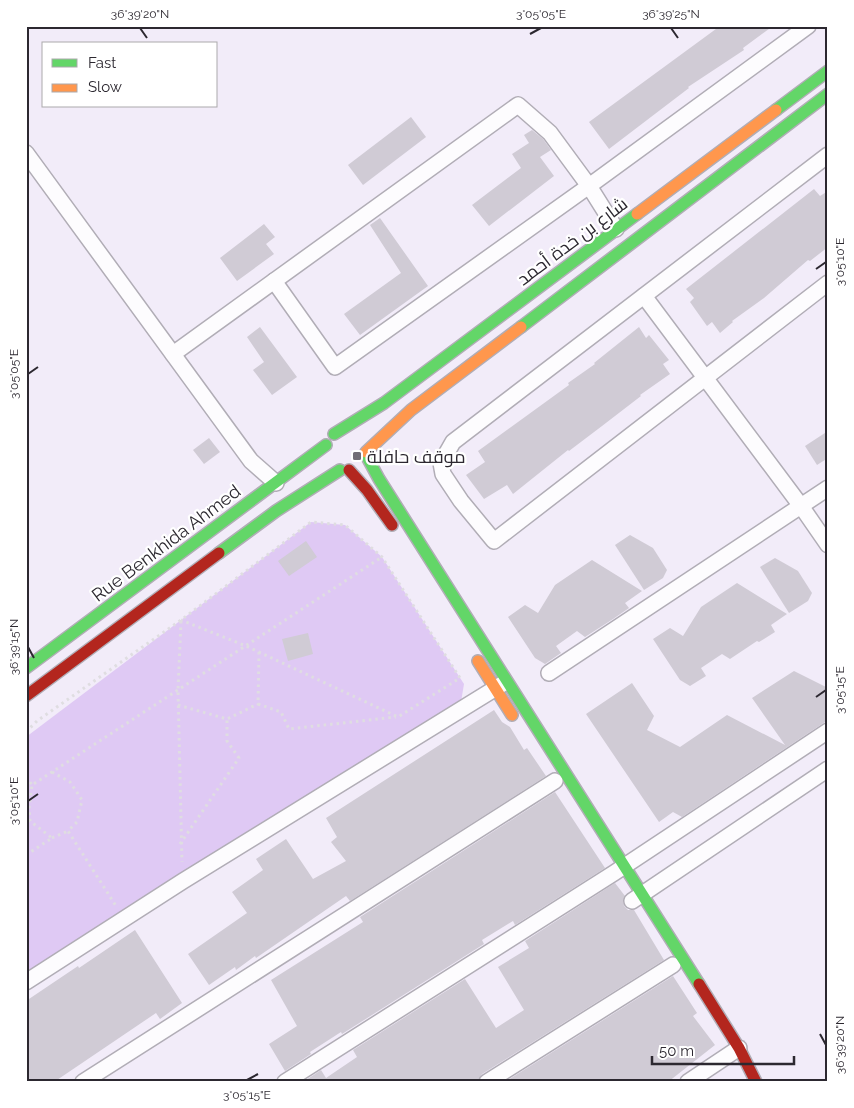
<svg xmlns="http://www.w3.org/2000/svg" width="854" height="1108" font-family="Raleway,Cairo,sans-serif">
<style>
.green{fill:#dfc9f4}
.building{fill:#d0cbd5}
.lines{fill:none;stroke-linecap:round;stroke-linejoin:round}
.street-casing{stroke:#b1adb6;stroke-width:18}
.fast-casing{stroke:#b1adb6;stroke-width:14}
.slow-casing{stroke:#b1adb6;stroke-width:14}
.jam-casing{stroke:#b1adb6;stroke-width:14}
.path{stroke:#dfdde1;stroke-width:3;stroke-dasharray:2.5 4;stroke-linecap:butt}
.street{stroke:#fdfcfe;stroke-width:15}
.fast{stroke:#63d668;stroke-width:11}
.slow{stroke:#ff974d;stroke-width:11}
.jam{stroke:#b3261e;stroke-width:11}
.ticks{fill:none;stroke:#2c2830;stroke-width:2}
.poi-dot{fill:#716d76;stroke:#fff;stroke-width:2}
.labels{text-anchor:middle;dominant-baseline:central;stroke-width:4.5;stroke-linejoin:round;paint-order:stroke}
.street-label{font-size:18px;fill:#2c2830;stroke:#fff}
.poi-label{font-size:18px;fill:#2c2830;stroke:#fff;text-anchor:start}
.neatline{fill:none;stroke:#2c2830;stroke-width:2}
.ticks-label{font-size:12px;text-anchor:middle;fill:#2c2830}
</style>
<rect width="100%" height="100%" fill="#f2ecf9"/>
<polygon class="green" points="311,522 345,525 382,557 464,684 461,702 26,981 26,737"/>
<g class="building">
<polygon points="720,26 773,26 743,48 744,50 688,87 689,88 609,149 589,122"/>
<polygon points="411,117 426,137 363,185 348,165"/>
<polygon points="532,130 543,139 551,150 540,157 554,176 489,226 472,205 521,168 512,154 529,143 524,135"/>
<polygon points="814,189 820,196 828,191 828,247 810,261 808,260 764,298 732,321 733,322 720,333 712,322 707,326 690,302 694,298 686,289"/>
<polygon points="380,218 428,286 360,335 344,314 401,273 370,225"/>
<polygon points="264,224 275,237 266,244 274,254 237,281 220,258"/>
<polygon points="260,327 297,377 272,395 253,370 264,362 247,337"/>
<polygon points="639,327 646,338 649,335 669,360 663,364 670,374 640,395 641,396 602,426 569,451 568,450 513,494 507,485 484,499 466,475 485,462 478,451 569,385 568,383 595,364 594,363"/>
<polygon points="828,431 828,458 817,465 805,446"/>
<polygon points="209,438 220,452 204,464 193,450"/>
<polygon points="630,535 653,548 667,570 663,578 644,590 615,545"/>
<polygon points="306,541 317,557 289,576 278,561"/>
<polygon points="775,558 798,571 812,593 808,601 789,613 760,567"/>
<polygon points="592,560 642,591 625,603 629,608 613,619 585,637 577,631 556,646 561,653 545,664 535,658 508,617 525,605 538,613 555,585"/>
<polygon points="737,583 787,614 771,625 775,632 759,642 757,641 730,659 722,654 701,668 706,676 690,686 680,680 653,639 670,628 683,636 701,607"/>
<polygon points="308,633 313,654 288,661 282,639"/>
<polygon points="794,671 828,688 828,720 682,817 673,812 659,822 586,714 632,683 654,716 647,730 680,747 727,715 785,745 752,698"/>
<polygon points="494,710 502,722 510,727 524,750 527,748 546,776 350,901 346,896 256,958 255,956 236,970 235,967 209,985 188,954 247,913 232,892 263,870 256,859 286,839 313,879 346,861 331,842 337,837 326,818"/>
<polygon points="555,792 605,868 515,925 513,921 482,940 484,944 342,1034 341,1032 310,1052 311,1054 285,1071 269,1044 297,1026 271,980 363,922 360,917"/>
<polygon points="615,883 625,896 623,901 624,906 628,910 634,910 664,960 482,1074 478,1082 303,1082 321,1070 326,1078 357,1057 353,1050 465,979 496,1028 524,1010 498,967 529,948 525,941"/>
<polygon points="135,930 182,1003 160,1019 156,1013 54,1082 26,1082 26,1001 78,966 79,968"/>
<polygon points="673,976 697,1013 693,1016 715,1045 668,1082 505,1082"/>
</g>
<g class="lines">
<defs>
<g id="street">
<polyline points="26,153 251,461 276,483"/>
<polyline points="828,155 453,442 441,463 443,474 461,501 494,541 828,283"/>
<polyline points="274,281 335,367 589,186 808,26"/>
<polyline points="644,296 801,506 828,545"/>
<polyline points="173,354 518,105 550,133 589,186 616,229"/>
<polyline points="549,673 828,488"/>
<polyline points="632,901 828,769"/>
<polyline points="26,982 183,881 504,683"/>
<polyline points="83,1082 555,781"/>
<polyline points="285,1082 614,873 828,731"/>
<polyline points="487,1082 673,965"/>
<polyline points="688,1082 739,1048"/>
</g>
<g id="fast">
<polyline points="776,110 828,71"/>
<polyline points="521,327 828,94"/>
<polyline points="334,434 384,403 637,214"/>
<polyline points="366,455 379,479 699,984"/>
<polyline points="219,553 276,511 340,470"/>
<polyline points="26,668 326,445"/>
</g>
<g id="slow">
<polyline points="637,214 776,110"/>
<polyline points="366,452 411,410 521,327"/>
<polyline points="478,661 512,715"/>
</g>
<g id="jam">
<polyline points="349,470 367,490 392,525"/>
<polyline points="26,696 219,553"/>
<polyline points="699,984 739,1048 756,1082"/>
</g>
</defs>
<use href="#street" class="street-casing"/>
<use href="#fast" class="fast-casing"/>
<use href="#slow" class="slow-casing"/>
<use href="#jam" class="jam-casing"/>
<g class="path">
<polyline points="181,621 178,690 182,862"/>
<polyline points="259,652 258,704 281,712 289,729 396,717"/>
<polyline points="178,705 227,719 258,704"/>
<polyline points="26,732 37,721 181,620 311,522 345,525 382,557 460,678 398,717 246,646 181,620"/>
<polyline points="52,772 70,782 82,800 77,822 68,831 116,906"/>
<polyline points="26,777 32,785"/>
<polyline points="52,838 68,831"/>
<polyline points="180,844 239,758 227,741 227,719"/>
<polyline points="26,855 52,838 30,821 29,808 32,785 382,557"/>
</g>
<use href="#street" class="street"/>
<use href="#fast" class="fast"/>
<use href="#slow" class="slow"/>
<use href="#jam" class="jam"/>
</g>
<path class="ticks" d="M140 28 147 38M671 28 678 38M530 34 541 28M816 269 826 262M28 374 38 367M28 647 34 658M816 697 826 690M28 801 38 794M820 1034 826 1045M247 1080 258 1074"/>
<rect class="poi-dot" x="352" y="451" width="10" height="10" rx="2.5"/>
<g class="labels">
<g class="street-label">
<text transform="translate(572 241) rotate(-37)">شارع بن خدة أحمد</text>
<text transform="translate(166 543) rotate(-37)">Rue Benkhida Ahmed</text>
</g>
<g class="poi-label">
<text x="367" y="456">موقف حافلة</text>
</g>
</g>
<rect width="854" height="1108" fill="none" stroke="#ffffff" stroke-width="55"/>
<rect x="42" y="42" width="175" height="65" fill="#ffffff" stroke="#aba9ac"/>
<rect x="52" y="59" width="25" height="8" fill="#63d668" stroke="#aba9ac"/>
<text x="88" y="68" font-size="15" fill="#2c2830">Fast</text>
<rect x="52" y="84" width="25" height="8" fill="#ff974d" stroke="#aba9ac"/>
<text x="88" y="92" font-size="15" fill="#2c2830">Slow</text>
<path d="M652 1056v8h142v-8" fill="none" stroke="#2c2830" stroke-width="2.5"/>
<text x="659" y="1056" font-size="15" fill="#2c2830" stroke="#ffffff" stroke-width="4" paint-order="stroke">50 m</text>
<rect x="28" y="28" width="798" height="1052" class="neatline"/>
<g class="ticks-label">
<text x="140" y="18">36°39'20"N</text>
<text x="541" y="18">3°05'05"E</text>
<text x="671" y="18">36°39'25"N</text>
<text transform="translate(840 262) rotate(-90)" y="4">3°05'10"E</text>
<text transform="translate(14 374) rotate(-90)" y="4">3°05'05"E</text>
<text transform="translate(14 647) rotate(-90)" y="4">36°39'15"N</text>
<text transform="translate(840 690) rotate(-90)" y="4">3°05'15"E</text>
<text transform="translate(14 801) rotate(-90)" y="4">3°05'10"E</text>
<text transform="translate(840 1045) rotate(-90)" y="4">36°39'20"N</text>
<text x="247" y="1099">3°05'15"E</text>
</g>
</svg>
